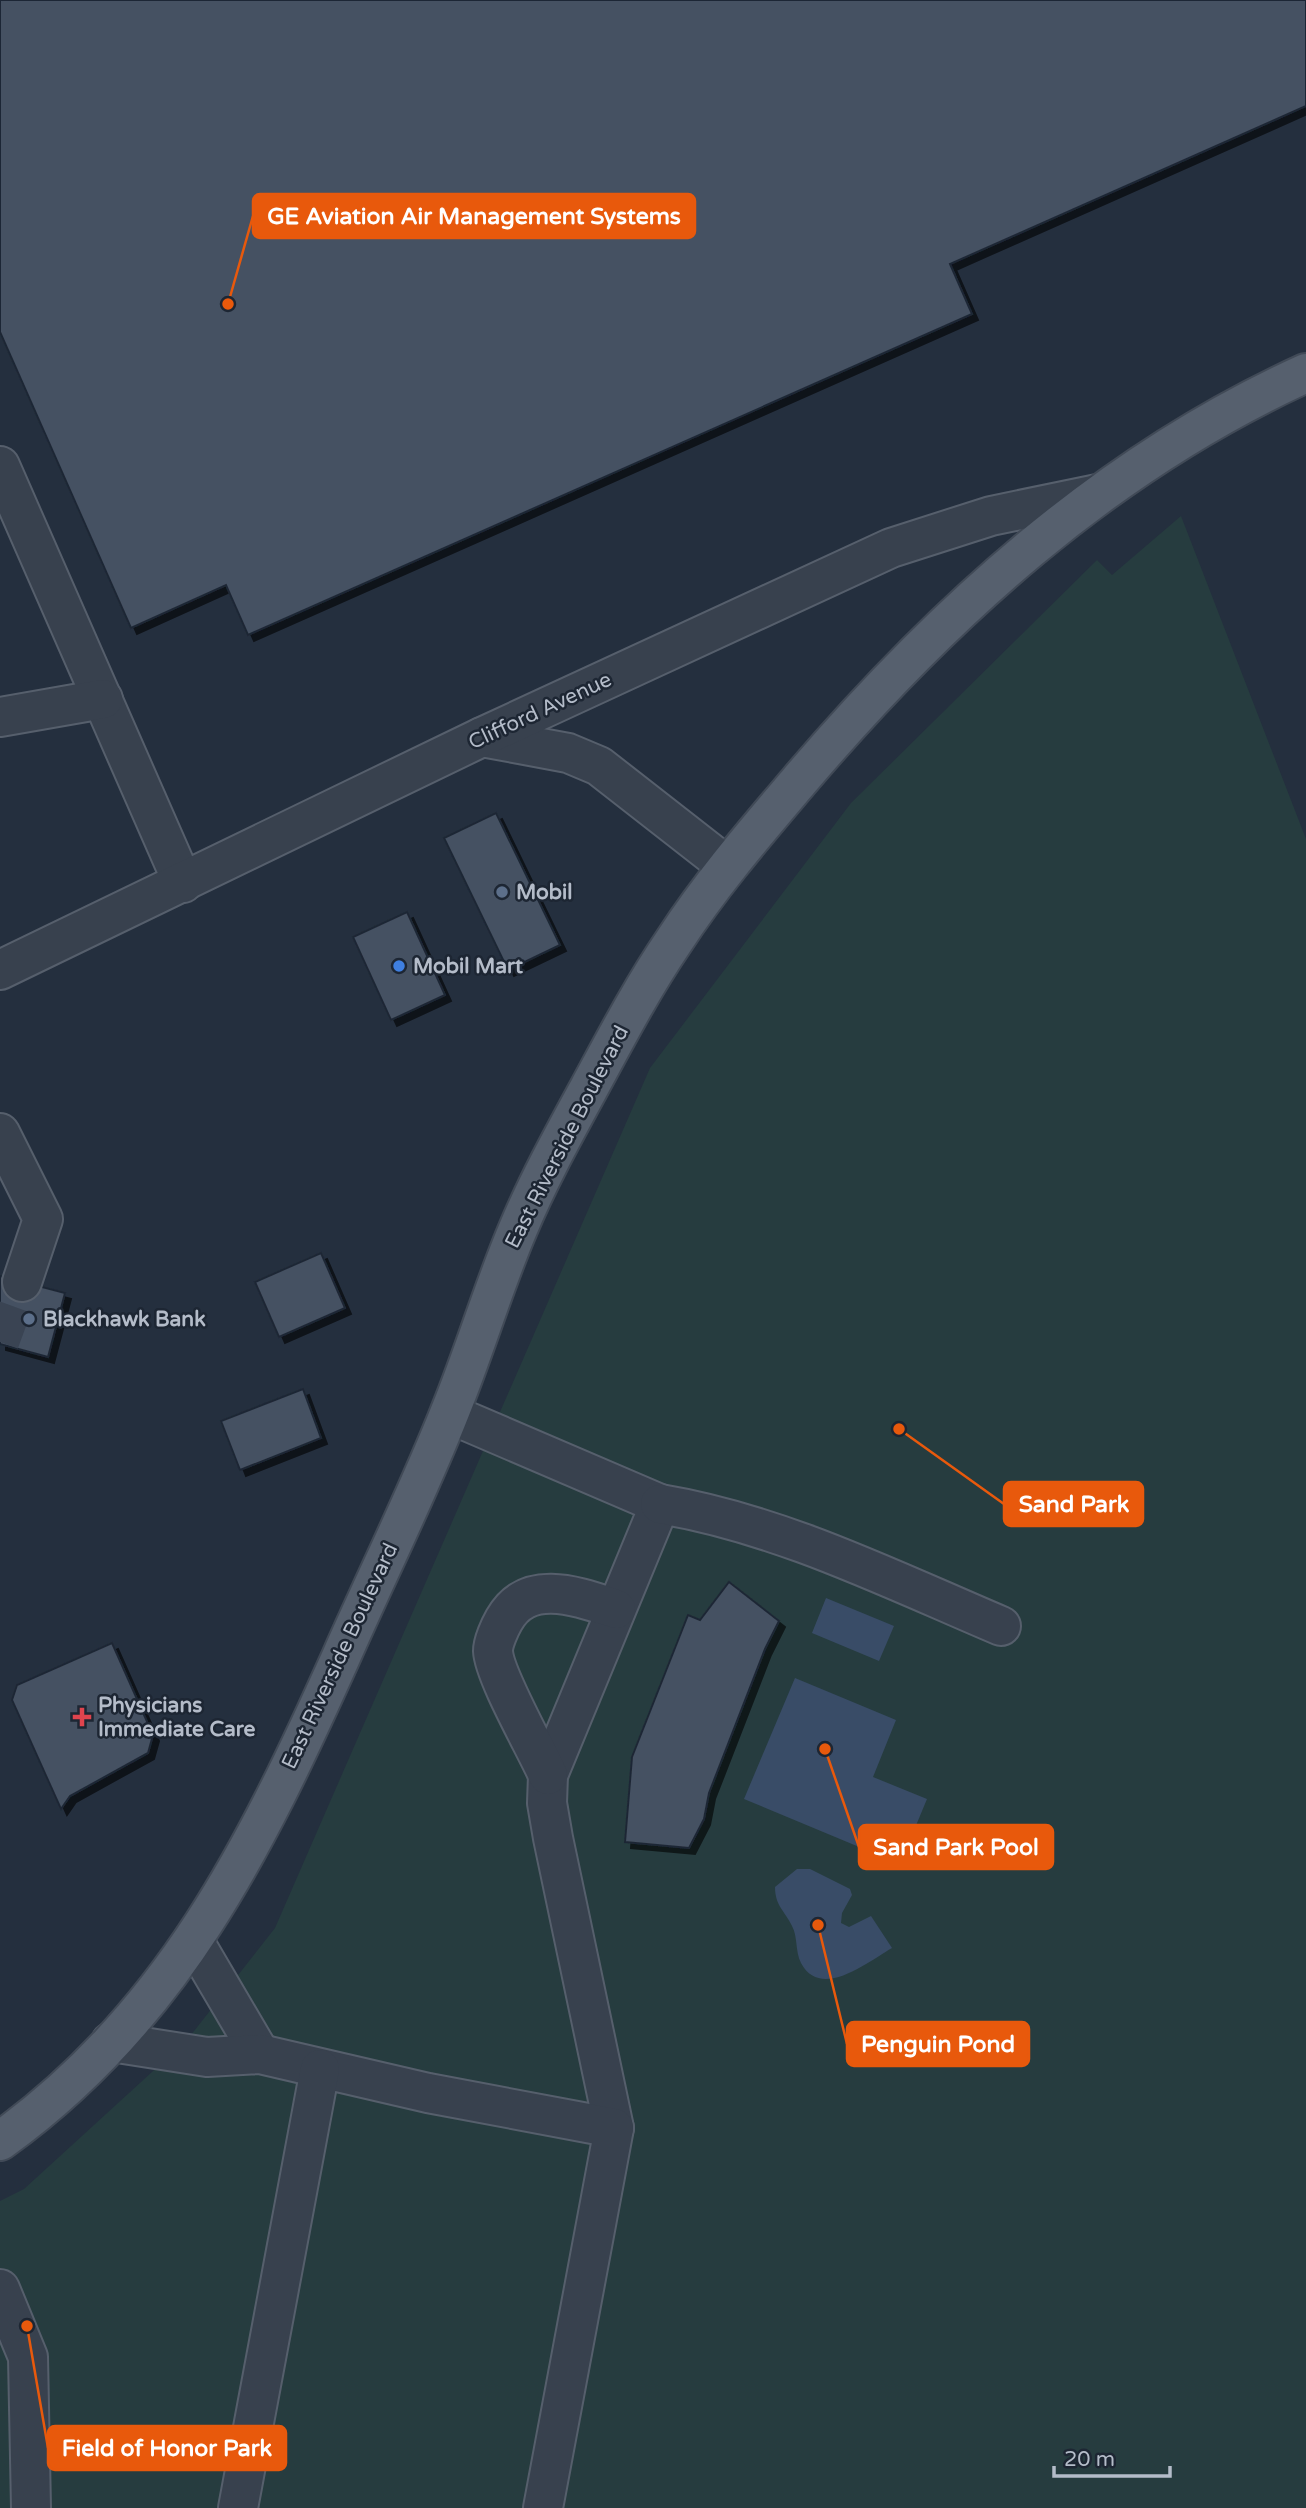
<svg xmlns="http://www.w3.org/2000/svg" width="1306" height="2508" font-family="'Varela Round',sans-serif">
<style>
.green{fill:#263c3f}
.water{fill:#394c67}
.building{fill:#455162;stroke:#1f2835;stroke-width:2;filter:url(#shadow)}
.lines{fill:none;stroke-linecap:round;stroke-linejoin:round}
.minor-tunnel{stroke:#3a4453;stroke-width:38;stroke-dasharray:38 19;stroke-linecap:butt}
.minor-casing{stroke:#565f6c;stroke-width:42}
.major-casing{stroke:#414a57;stroke-width:42}
.minor{stroke:#38414e;stroke-width:38}
.major{stroke:#56606e;stroke-width:38}
.service-dot{fill:#5c6f8a;stroke:#1d2633;stroke-width:2.5}
.shop-dot{fill:#3f7fe0;stroke:#1d2633;stroke-width:2.5}
.health-dot{fill:#e0444e;stroke:#1d2633;stroke-width:2.5}
.labels{text-anchor:middle;dominant-baseline:central;stroke-width:5;stroke-linejoin:round;paint-order:stroke}
.street-label{font-size:21px;fill:#b4bcc9;stroke:#1d2633}
.poi-label{font-size:21px;font-weight:bold;fill:#b4bcc9;stroke:#1d2633;text-anchor:start}
.leader{fill:none;stroke:#e8590c;stroke-width:2.5}
.callout-dot{fill:#e8590c;stroke:#1d2633;stroke-width:2.5}
.callout{fill:#e8590c;stroke:#e8590c;stroke-width:2.5}
.callout-label{font-size:23px;text-anchor:middle;font-weight:bold;fill:#fff}
</style>
<defs>
<filter id="shadow"><feDropShadow dx="6" dy="6" stdDeviation="0" flood-color="#0009"/></filter>
</defs>
<rect width="100%" height="100%" fill="#242f3e"/>
<polygon class="green" points="1181,516 1306,839 1306,2508 0,2508 0,2201 24,2189 187,2040 275,1928 650,1068 851,803 1097,560 1112,575"/>
<g class="water">
<polygon points="826,1598 894,1626 879,1661 812,1633"/>
<polygon points="795,1678 896,1720 873,1777 927,1799 900,1864 744,1799"/>
<path d="M797 1869H810L850 1889 852 1895 842 1913 841 1923 849 1927 871 1916 892 1948C869 1961 821 2001 801 1963 795 1951 798 1937 792 1926 785 1911 775 1906 775 1887Z"/>
</g>
<g class="building">
<polygon points="0,0 1306,0 1306,106 950,264 972,314 248,635 226,585 131,628 0,332"/>
<polygon points="496,813 560,945 508,970 444,838"/>
<polygon points="407,912 445,995 391,1020 353,937"/>
<polygon points="321,1253 345,1308 279,1337 255,1282"/>
<polygon points="0,1276 65,1293 48,1357 0,1344"/>
<polygon points="303,1389 321,1438 240,1470 221,1421"/>
<polygon points="729,1582 779,1621 765,1649 709,1793 704,1819 689,1848 625,1842 632,1757 688,1615 700,1620"/>
<polygon points="112,1643 153,1735 148,1753 70,1796 61,1809 12,1700 17,1685"/>
</g>
<g class="lines">
<polyline class="minor-tunnel" points="0,1342 22,1282"/>
<defs>
<g id="minor">
<polyline points="0,466 183,883"/>
<polyline points="0,717 103,699"/>
<polyline points="482,737 568,753 599,766 727,866"/>
<polyline points="0,970 482,737 891,548 991,516 1097,494"/>
<polyline points="0,1133 43,1219 22,1282"/>
<polyline points="450,1414 660,1504 548,1775 547,1803 553,1838 614,2128"/>
<path d="M660 1504C780 1524 890 1579 1001 1626"/>
<path d="M548 1775C536 1748 494 1675 493 1651 493 1642 500 1627 504 1620 528 1577 579 1597 616 1609"/>
<polyline points="193,1940 260,2054"/>
<polyline points="111,2042 207,2057 260,2054 428,2093 614,2128 543,2508"/>
<polyline points="0,2289 28,2357 31,2508"/>
<polyline points="238,2508 320,2069"/>
</g>
<path id="major" d="M0 2141C173 2017 256 1846 341 1657 377 1575 418 1493 451 1409 475 1350 493 1288 518 1229 538 1181 564 1134 589 1088 616 1038 642 988 674 941 711 884 755 833 799 781 940 615 1105 464 1306 373"/>
</defs>
<use href="#minor" class="minor-casing"/>
<use href="#major" class="major-casing"/>
<use href="#minor" class="minor"/>
<use href="#major" class="major"/>
</g>
<g class="service-dot">
<circle cx="502" cy="892" r="7"/>
<circle cx="29" cy="1319" r="7"/>
</g>
<circle class="shop-dot" cx="399" cy="966" r="7"/>
<path class="health-dot" d="M78.5 1706.5h7v7h7v7h-7v7h-7v-7h-7v-7h7z"/>
<g class="labels">
<g class="street-label">
<text transform="translate(540 711) rotate(-25)">Clifford Avenue</text>
<text transform="translate(567 1137) rotate(-63)">East Riverside Boulevard</text>
<text transform="translate(340 1656) rotate(-65)">East Riverside Boulevard</text>
</g>
<g class="poi-label">
<text x="516" y="892">Mobil</text>
<text x="413" y="966">Mobil Mart</text>
<text x="43" y="1319">Blackhawk Bank</text>
<text x="98" y="1705">Physicians<tspan x="98" dy="24">Immediate Care</tspan></text>
</g>
</g>
<path class="leader" d="M228 304L253 216M899 1429L1004 1504M825 1749L859 1847M818 1925L847 2044M27 2326L48 2448"/>
<g class="callout-dot">
<circle cx="228" cy="304" r="7"/>
<circle cx="899" cy="1429" r="7"/>
<circle cx="825" cy="1749" r="7"/>
<circle cx="818" cy="1925" r="7"/>
<circle cx="27" cy="2326" r="7"/>
</g>
<g class="callout">
<rect x="253" y="194" width="442" height="44" rx="7"/>
<rect x="1004" y="1482" width="139" height="44" rx="7"/>
<rect x="859" y="1825" width="194" height="44" rx="7"/>
<rect x="847" y="2022" width="182" height="44" rx="7"/>
<rect x="48" y="2426" width="238" height="44" rx="7"/>
</g>
<g class="callout-label">
<text x="474" y="224">GE Aviation Air Management Systems</text>
<text x="1074" y="1512">Sand Park</text>
<text x="956" y="1855">Sand Park Pool</text>
<text x="938" y="2052">Penguin Pond</text>
<text x="167" y="2456">Field of Honor Park</text>
</g>
<path d="M1054 2466v10h116v-10" fill="none" stroke="#b4bcc9" stroke-width="3.5"/>
<text x="1064" y="2466" font-size="21" fill="#b4bcc9" stroke="#1d2633" stroke-width="5" paint-order="stroke">20 m</text>
</svg>
